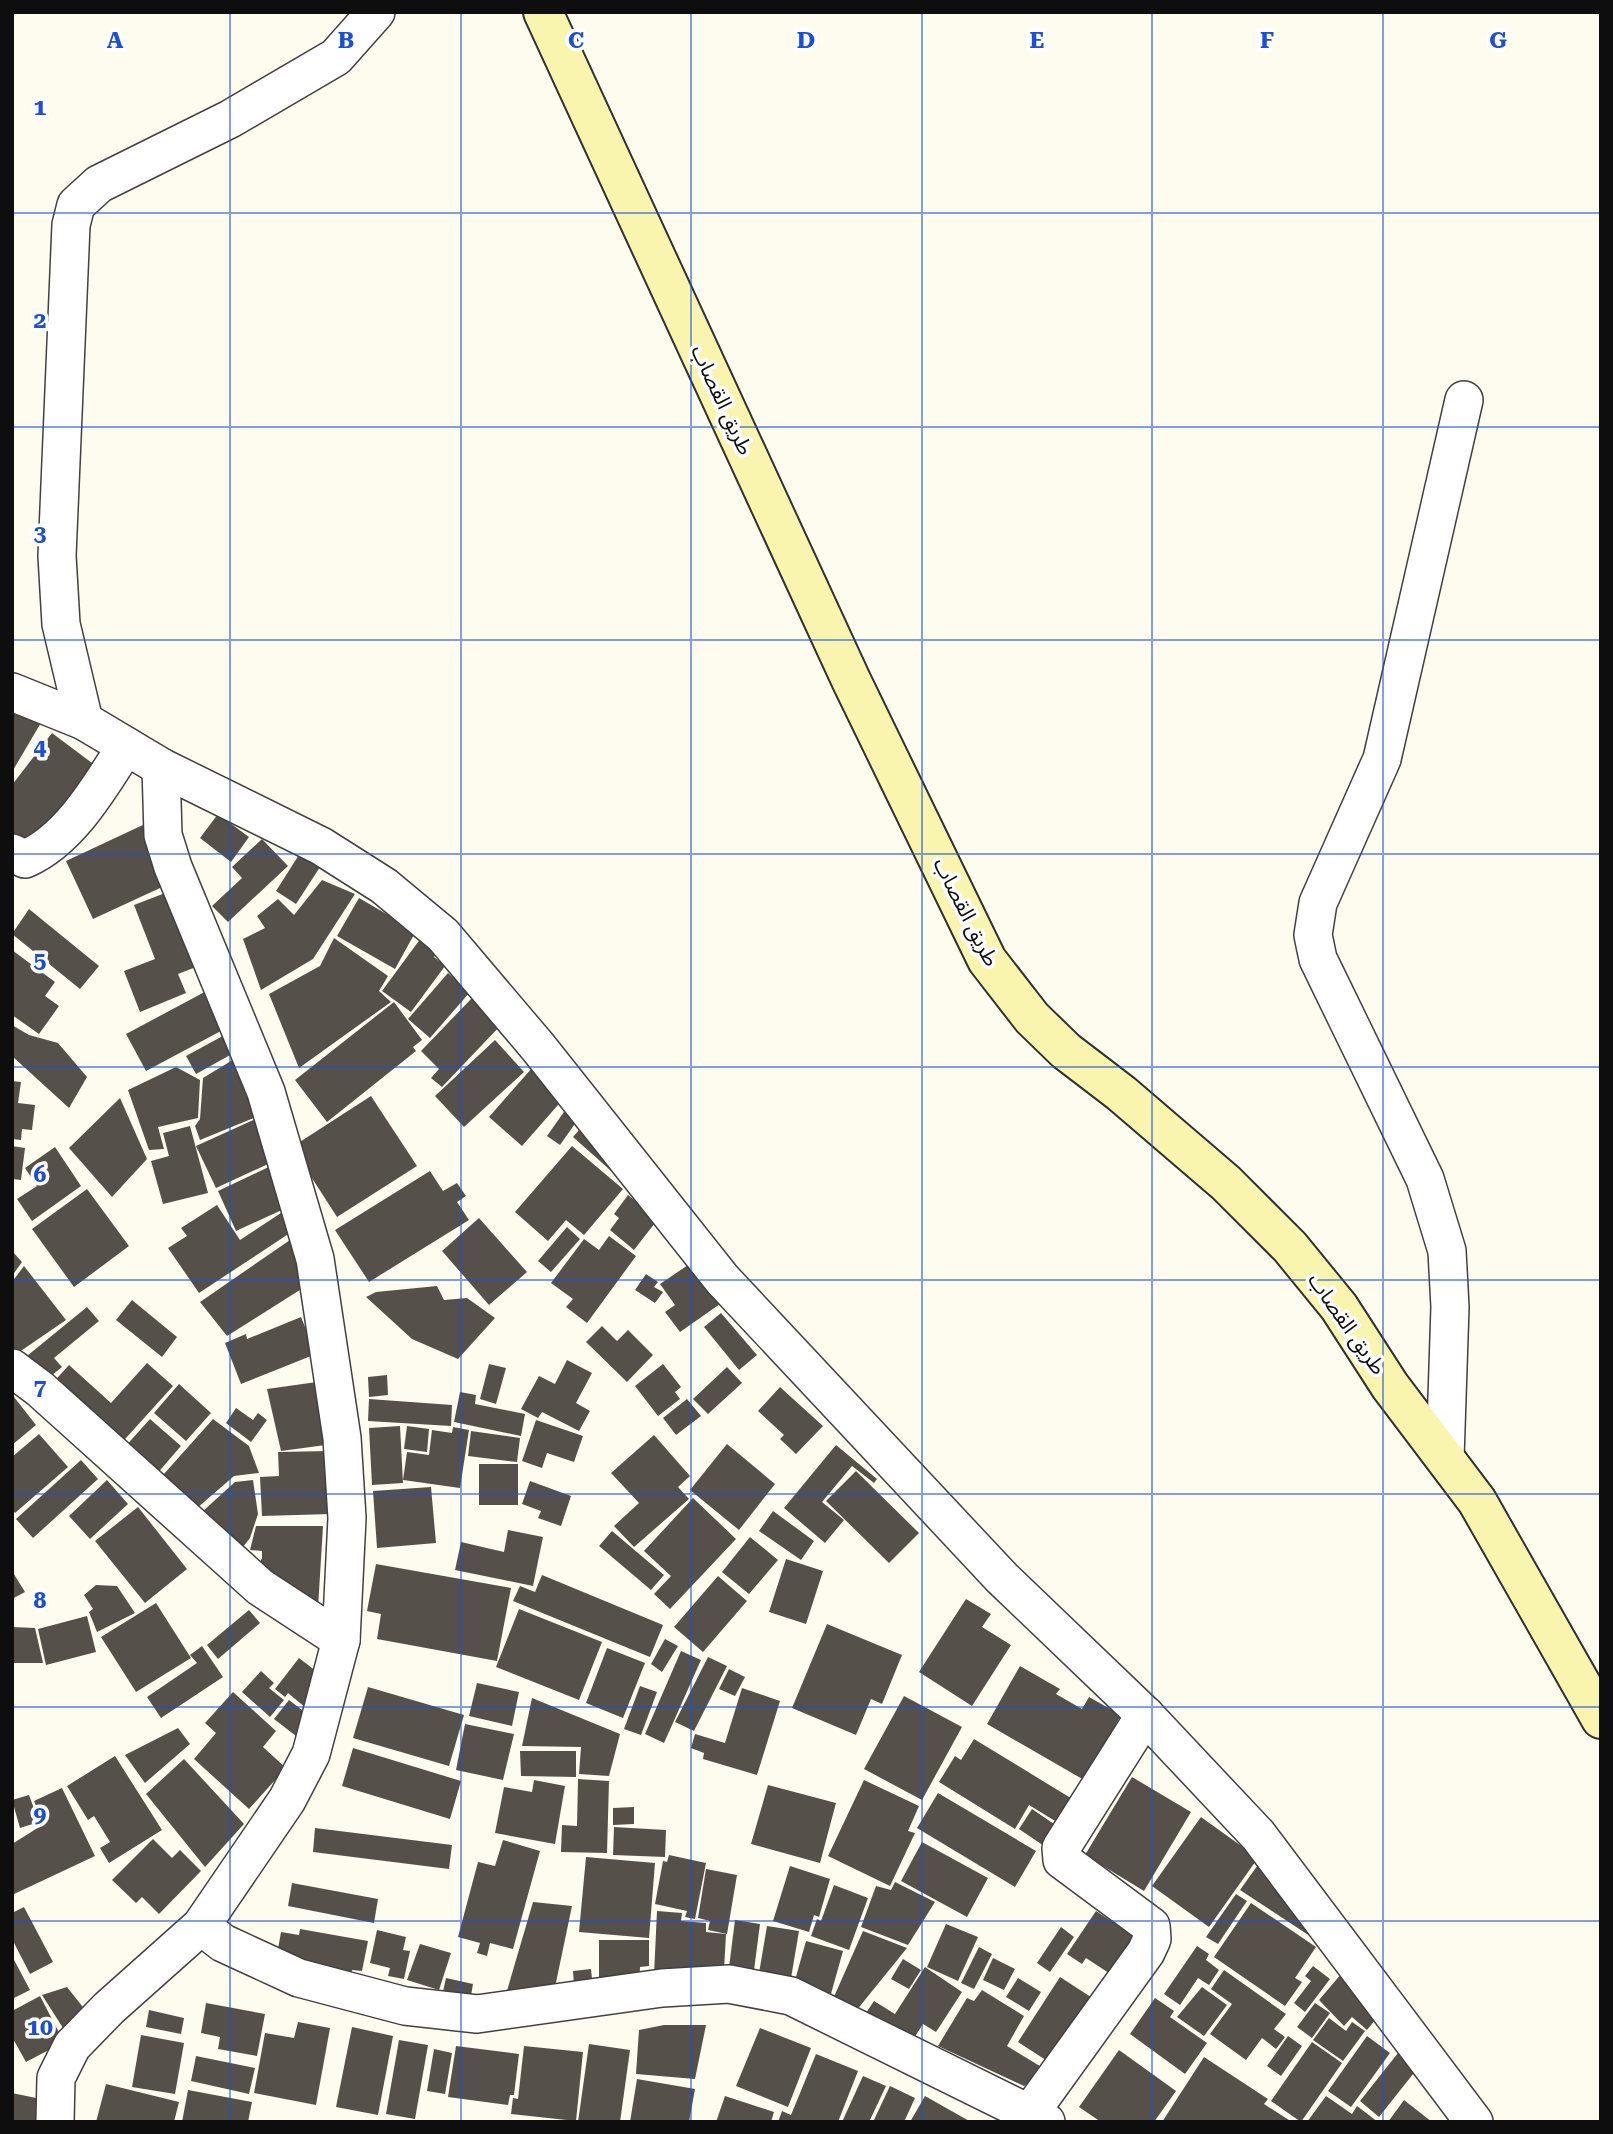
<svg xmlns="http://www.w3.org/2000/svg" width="1613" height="2134" font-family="'Roboto Serif','Noto Sans Arabic',serif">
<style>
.building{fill:#56504b}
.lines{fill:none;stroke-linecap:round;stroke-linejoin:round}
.street-casing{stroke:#414141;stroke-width:40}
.secondary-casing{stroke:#303030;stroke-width:42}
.street{stroke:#fff;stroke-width:37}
.secondary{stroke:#f9f5af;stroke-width:38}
.grid{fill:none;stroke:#1d4ed8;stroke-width:2;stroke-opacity:0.55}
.labels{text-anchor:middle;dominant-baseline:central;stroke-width:7;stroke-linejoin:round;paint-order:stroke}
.street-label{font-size:21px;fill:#0e0e0e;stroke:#fff}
.grid-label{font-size:23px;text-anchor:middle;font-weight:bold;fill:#1d4ed8;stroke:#fff;stroke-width:7;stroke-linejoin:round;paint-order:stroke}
</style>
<rect width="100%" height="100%" fill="#fefcef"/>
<g class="building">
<polygon points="12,704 42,721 12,772"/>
<polygon points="52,733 108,775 39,865 12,845 12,785"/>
<polygon points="218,814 249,837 231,862 200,838"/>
<polygon points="145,824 173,882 93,919 66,861"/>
<polygon points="262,839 288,866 228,922 212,906 242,878 232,867"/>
<polygon points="302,850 322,864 296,904 276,891"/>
<polygon points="322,880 355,894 313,959 261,990 243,939 265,928 257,916 278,899 294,915"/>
<polygon points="191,883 196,967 178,974 186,993 140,1012 124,971 155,959 134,905"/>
<polygon points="359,898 416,931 395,969 337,936"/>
<polygon points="29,909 99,966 80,989 12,934"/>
<polygon points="334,938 388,976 379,991 391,1002 299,1068 269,994 320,966"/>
<polygon points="421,938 438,951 434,957 445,966 411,1012 382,991"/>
<polygon points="12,950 55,982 45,996 59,1006 39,1034 12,1015"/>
<polygon points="448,973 470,992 430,1038 408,1019"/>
<polygon points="214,987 234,1024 146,1071 126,1034"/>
<polygon points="472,998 501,1025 442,1087 431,1078 439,1069 421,1051"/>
<polygon points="394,1002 422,1040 413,1047 416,1051 327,1122 295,1080"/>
<polygon points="12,1025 29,1035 58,1043 87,1077 69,1108 12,1056"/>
<polygon points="230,1032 241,1049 196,1074 186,1056"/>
<polygon points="495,1040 524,1072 464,1127 435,1096"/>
<polygon points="241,1055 263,1114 200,1140 195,1126 200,1119 203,1078"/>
<polygon points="176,1067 200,1080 198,1118 158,1127 164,1149 149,1150 128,1090"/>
<polygon points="532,1068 565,1097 522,1146 489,1117"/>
<polygon points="12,1081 21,1082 18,1103 35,1105 32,1130 22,1129 21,1140 12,1139"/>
<polygon points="371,1096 417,1166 337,1217 292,1147"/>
<polygon points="120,1098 147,1159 112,1197 69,1148"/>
<polygon points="566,1109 579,1118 560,1145 547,1136"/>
<polygon points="260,1117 279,1159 216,1188 196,1146"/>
<polygon points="585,1123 627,1185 573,1137"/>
<polygon points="190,1126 208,1193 163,1204 151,1161 169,1156 163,1133"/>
<polygon points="12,1146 25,1148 21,1180 12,1179"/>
<polygon points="572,1146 623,1189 584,1235 566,1220 548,1241 515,1212"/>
<polygon points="55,1147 81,1186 32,1221 17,1199 37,1186 25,1168"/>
<polygon points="277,1163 295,1204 236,1231 218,1191"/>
<polygon points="430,1171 443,1191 457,1183 466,1196 457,1202 469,1220 369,1282 335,1230"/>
<polygon points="87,1189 129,1246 74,1287 32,1229"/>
<polygon points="628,1195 658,1219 634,1250 610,1230 619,1218 614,1214"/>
<polygon points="217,1205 240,1240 284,1211 296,1229 199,1293 168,1248 187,1236 181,1228"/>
<polygon points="479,1218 527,1272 489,1305 442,1251"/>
<polygon points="567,1227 580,1239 551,1272 538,1261"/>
<polygon points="609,1236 636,1256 587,1323 566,1307 573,1299 551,1283 584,1239 599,1250"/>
<polygon points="293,1238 303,1288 227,1336 200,1302"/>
<polygon points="12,1251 22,1262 12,1276"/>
<polygon points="691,1263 720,1304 680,1332 665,1312 675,1305 660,1284"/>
<polygon points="24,1266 66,1320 12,1357 12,1282"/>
<polygon points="646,1274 658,1282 654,1287 663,1292 655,1303 635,1290"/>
<polygon points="437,1286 444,1300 467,1298 495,1318 458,1359 412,1339 366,1297 376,1292"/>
<polygon points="132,1300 177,1337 162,1357 116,1320"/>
<polygon points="87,1307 99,1321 54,1358 62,1367 46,1380 27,1356"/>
<polygon points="721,1313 757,1355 739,1370 704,1327"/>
<polygon points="301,1317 316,1354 241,1384 225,1343 246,1334 247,1339"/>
<polygon points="602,1326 617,1341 628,1330 653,1355 627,1382 586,1342"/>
<polygon points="567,1360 592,1373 576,1403 590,1411 579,1431 542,1412 538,1418 521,1409 539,1376 555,1384"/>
<polygon points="147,1363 173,1386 117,1448 49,1387 69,1365 111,1403"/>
<polygon points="489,1364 506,1368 496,1404 480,1399"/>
<polygon points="663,1364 681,1387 675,1392 680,1399 658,1416 635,1386"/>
<polygon points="727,1367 742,1383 708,1414 693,1399"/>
<polygon points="387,1375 388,1395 369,1397 368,1377"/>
<polygon points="324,1381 333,1444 281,1451 267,1389"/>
<polygon points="179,1384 211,1413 186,1441 154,1413"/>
<polygon points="780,1387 823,1426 796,1454 780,1439 784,1435 758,1411"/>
<polygon points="460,1392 476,1395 475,1404 525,1414 521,1436 454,1422"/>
<polygon points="14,1397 36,1425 12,1445 12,1399"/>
<polygon points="369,1399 452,1405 451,1426 368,1421"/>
<polygon points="687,1399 701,1416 676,1435 663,1418"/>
<polygon points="236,1408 253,1420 258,1413 267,1420 251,1442 226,1423"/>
<polygon points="150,1419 181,1446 155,1476 123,1449"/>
<polygon points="213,1419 249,1446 259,1473 234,1476 189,1515 155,1484"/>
<polygon points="536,1420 583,1436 574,1462 547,1453 542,1468 522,1461"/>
<polygon points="400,1426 403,1483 372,1485 369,1428"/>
<polygon points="407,1426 429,1429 427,1452 404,1449"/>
<polygon points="453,1427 469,1430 460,1488 403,1480 407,1452 429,1455 432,1430 452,1433"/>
<polygon points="471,1431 520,1438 517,1462 468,1456"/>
<polygon points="39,1434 68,1467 15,1513 12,1509 12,1457"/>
<polygon points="654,1435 690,1476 678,1487 689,1499 634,1547 614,1526 639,1503 611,1473"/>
<polygon points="727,1444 775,1484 739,1530 690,1490"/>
<polygon points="836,1445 877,1479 874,1483 852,1466 822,1502 844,1520 825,1543 784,1508"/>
<polygon points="329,1451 331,1514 262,1516 260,1477 279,1476 278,1452"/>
<polygon points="81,1460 98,1479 33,1538 16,1519"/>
<rect x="479" y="1464" width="39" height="41"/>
<polygon points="856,1471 919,1533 889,1563 826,1501"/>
<polygon points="107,1480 128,1504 90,1539 69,1516"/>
<polygon points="253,1480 258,1514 250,1538 235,1557 192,1521 235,1482"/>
<polygon points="530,1481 571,1496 561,1526 538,1518 541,1511 522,1504"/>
<polygon points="431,1487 436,1543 377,1548 373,1491"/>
<polygon points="693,1498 736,1539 670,1609 654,1594 671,1576 644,1551"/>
<polygon points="138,1507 187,1569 145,1603 95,1541"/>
<polygon points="773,1511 814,1541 801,1560 759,1531"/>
<polygon points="256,1526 323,1526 318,1608 248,1584 262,1558 262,1551 250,1550"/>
<polygon points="508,1530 543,1537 533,1586 455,1570 461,1542 504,1552"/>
<polygon points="612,1531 664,1575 651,1590 599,1546"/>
<polygon points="750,1537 778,1560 749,1594 722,1572"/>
<polygon points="786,1559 823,1571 806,1624 769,1612"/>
<polygon points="376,1564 511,1588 497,1661 377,1639 381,1614 367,1611"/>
<polygon points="12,1571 25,1592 12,1599"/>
<polygon points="542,1575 663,1625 650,1657 513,1601 520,1586 535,1592"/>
<polygon points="718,1576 747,1601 703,1652 674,1627"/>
<polygon points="96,1585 117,1586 135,1613 97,1632 89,1612 93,1609 84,1595"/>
<polygon points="966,1599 991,1614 982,1627 1011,1645 972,1706 919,1672"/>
<polygon points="156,1603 191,1658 136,1692 101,1637"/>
<polygon points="519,1609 602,1642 579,1700 496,1667"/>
<polygon points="249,1610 260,1623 218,1659 207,1645"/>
<polygon points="87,1616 96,1652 46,1665 38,1629"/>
<polygon points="827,1624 902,1655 882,1704 871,1699 856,1735 792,1708"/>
<polygon points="12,1627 35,1628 43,1663 12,1663"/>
<polygon points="665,1639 678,1646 662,1672 651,1664"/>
<polygon points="202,1646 223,1677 161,1718 147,1697 197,1663 190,1655"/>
<polygon points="607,1648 645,1663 623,1718 586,1703"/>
<polygon points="681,1651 701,1660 664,1743 645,1734"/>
<polygon points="708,1657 727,1666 694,1731 675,1722"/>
<polygon points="299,1658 334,1685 312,1713 288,1693 285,1697 275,1689"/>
<polygon points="1020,1666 1060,1689 1056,1694 1082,1709 1089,1697 1121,1715 1084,1780 987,1724"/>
<polygon points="729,1669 745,1677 735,1696 719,1689"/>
<polygon points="261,1671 274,1683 269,1688 284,1700 270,1717 242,1692"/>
<polygon points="477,1683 519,1692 512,1726 469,1716"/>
<polygon points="640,1686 657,1692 641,1735 624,1729"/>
<polygon points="368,1687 464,1715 449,1766 353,1738"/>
<polygon points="742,1688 780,1701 757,1775 703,1759 704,1753 691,1748 695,1734 725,1743"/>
<polygon points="233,1692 276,1731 263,1747 286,1768 249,1809 194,1759 216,1733 205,1723"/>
<polygon points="904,1696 962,1727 922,1800 864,1769"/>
<polygon points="532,1698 620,1734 609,1776 579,1774 581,1747 522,1746"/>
<polygon points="289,1700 311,1717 296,1736 274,1719"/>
<polygon points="465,1724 514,1734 503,1780 456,1770"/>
<polygon points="178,1728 190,1744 145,1783 125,1755"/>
<polygon points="974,1739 1074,1800 1060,1824 1029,1805 1015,1829 939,1782 955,1756 961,1760"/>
<polygon points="353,1748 461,1781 450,1819 342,1786"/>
<polygon points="520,1751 576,1751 576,1777 521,1776"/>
<polygon points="115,1756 162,1830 109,1863 100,1848 110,1842 94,1816 88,1820 67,1786"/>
<polygon points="184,1759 244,1824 205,1867 146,1794"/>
<polygon points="1132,1777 1191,1812 1144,1891 1085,1855"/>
<polygon points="578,1779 609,1781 607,1853 561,1852 562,1825 577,1826"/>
<polygon points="534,1780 565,1786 555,1844 495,1833 504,1787 532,1792"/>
<polygon points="864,1780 919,1806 908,1831 915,1833 890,1886 828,1856"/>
<polygon points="768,1785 836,1803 820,1863 751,1844"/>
<polygon points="62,1788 95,1856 12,1895 12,1844 44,1824 34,1801"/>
<polygon points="938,1793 1036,1851 1015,1887 917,1828"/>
<polygon points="29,1795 39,1822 20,1828 12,1800"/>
<polygon points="634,1807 634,1824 613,1825 613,1808"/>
<polygon points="1032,1809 1057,1826 1044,1846 1019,1829"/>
<polygon points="1201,1817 1258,1858 1209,1927 1152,1886"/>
<polygon points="614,1827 666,1830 665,1857 613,1855"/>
<polygon points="315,1828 452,1845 449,1869 313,1852"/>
<polygon points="153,1839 172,1858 180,1850 201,1871 159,1914 142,1897 136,1903 112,1880"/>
<polygon points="503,1840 540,1851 513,1949 490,1943 487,1956 477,1953 480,1943 458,1937 478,1862 495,1866"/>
<polygon points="922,1842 988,1878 967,1917 901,1881"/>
<polygon points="669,1855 706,1863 695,1919 685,1917 687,1911 655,1904 663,1861 667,1862"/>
<polygon points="586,1857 655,1863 649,1938 579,1932"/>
<polygon points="1260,1862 1316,1940 1240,1890"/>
<polygon points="790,1866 830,1879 819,1917 814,1915 809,1932 773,1921"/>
<polygon points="706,1869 737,1875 727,1934 708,1930 710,1921 698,1918"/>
<polygon points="895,1882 935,1902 908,1945 861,1927 876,1886 891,1890"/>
<polygon points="292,1883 378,1899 374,1923 288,1906"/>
<polygon points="834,1885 868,1898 849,1950 811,1936 817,1919 821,1921"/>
<polygon points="1236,1894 1247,1901 1218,1944 1206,1937"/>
<polygon points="533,1902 572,1906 554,1992 504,2001"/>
<polygon points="1251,1903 1316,1947 1295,1978 1302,1982 1285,2006 1214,1957"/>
<polygon points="24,1907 53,1962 30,1974 12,1939 12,1913"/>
<polygon points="657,1911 682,1913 681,1921 706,1923 706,1932 726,1934 724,1970 654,1975"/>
<polygon points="1096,1911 1146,1944 1121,1981 1086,1958 1082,1964 1067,1954"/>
<polygon points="735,1920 760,1924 753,1978 728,1975"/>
<polygon points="946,1924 978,1937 958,1981 927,1967"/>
<polygon points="767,1926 799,1931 789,1990 757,1985"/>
<polygon points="1061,1927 1074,1937 1050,1972 1037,1963"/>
<polygon points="300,1929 368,1941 362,1971 352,1970 351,1978 277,1955 281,1932 299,1935"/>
<polygon points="377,1930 406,1937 403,1950 410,1951 404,1979 388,1976 390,1968 370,1963"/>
<polygon points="863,1931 907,1948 856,2011 833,1999"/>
<polygon points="599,1940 649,1940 649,1966 640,1967 639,1986 599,2000"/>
<polygon points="806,1941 843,1951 829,2001 792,1991"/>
<polygon points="420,1944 451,1953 439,1990 407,1980"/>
<polygon points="1197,1946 1209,1954 1206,1960 1219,1970 1209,1985 1198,1978 1180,2005 1164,1994"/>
<polygon points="979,1947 992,1954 974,1989 961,1983"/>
<polygon points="12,1956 30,1990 12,1999"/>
<polygon points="993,1958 1015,1969 1004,1990 983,1980"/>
<polygon points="903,1959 921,1970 909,1989 891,1979"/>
<polygon points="1313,1966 1330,1979 1305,2012 1294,2003 1311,1981 1305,1976"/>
<polygon points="925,1967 962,1992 936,2032 923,2024 909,2046 864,2016 874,2001 895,2014"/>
<polygon points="591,1969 594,1999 575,2000 573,1971"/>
<polygon points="1224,1970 1286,2014 1274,2029 1285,2037 1276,2049 1262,2038 1246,2060 1210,2034 1232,2004 1211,1989"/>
<polygon points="1342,1973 1385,2008 1367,2030 1352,2017 1344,2026 1319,2000"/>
<polygon points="1060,1977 1097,2001 1055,2066 1018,2042"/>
<polygon points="446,1978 473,1984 469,2007 441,2001"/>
<polygon points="1018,1978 1041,1992 1029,2011 1006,1997"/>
<polygon points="67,1987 90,2016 70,2039 42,1995"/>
<polygon points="1202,1987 1227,2005 1204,2036 1177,2017"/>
<polygon points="982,1990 1024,2016 1007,2046 1048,2071 1024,2086 938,2046 967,1998 974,2001"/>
<polygon points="40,1996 64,2042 26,2062 12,2037 12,2011"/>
<polygon points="1155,1998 1174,2011 1170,2017 1207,2043 1185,2074 1130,2034"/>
<polygon points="206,2003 265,2014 257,2056 218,2049 220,2037 201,2033"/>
<polygon points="1315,2003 1330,2013 1312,2038 1297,2027"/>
<polygon points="149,2010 184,2018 181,2034 146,2027"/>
<polygon points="1329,2018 1346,2031 1352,2022 1365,2031 1343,2061 1313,2040"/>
<polygon points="298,2022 330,2028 316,2105 254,2093 265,2033 294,2038"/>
<polygon points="664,2025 706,2025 695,2079 636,2074 639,2030"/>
<polygon points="352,2027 393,2036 378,2115 336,2107"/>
<polygon points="760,2028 811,2048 788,2107 736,2086"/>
<polygon points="141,2035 184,2043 175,2094 132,2087"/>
<polygon points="1288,2036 1302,2046 1281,2076 1267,2066"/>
<polygon points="1367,2036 1390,2053 1351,2107 1328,2091"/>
<polygon points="399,2040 428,2045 415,2119 386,2114"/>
<polygon points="1312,2042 1342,2063 1301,2122 1271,2101"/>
<polygon points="589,2044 630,2050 620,2122 578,2122"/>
<polygon points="456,2046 519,2054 514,2095 510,2095 508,2105 448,2097"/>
<polygon points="524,2046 583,2052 576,2121 511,2114 513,2098 518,2099"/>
<polygon points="434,2049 452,2053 445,2094 427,2091"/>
<polygon points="1119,2050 1176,2091 1154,2122 1101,2122 1079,2107"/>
<polygon points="1398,2053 1417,2069 1379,2117 1360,2101"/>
<polygon points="816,2054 858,2071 838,2122 778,2122 782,2111 791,2115"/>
<polygon points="196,2056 255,2068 249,2094 191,2081"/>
<polygon points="1204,2057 1268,2099 1264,2104 1292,2122 1162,2122"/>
<polygon points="863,2076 886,2086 869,2122 842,2122"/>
<polygon points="637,2079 695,2089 689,2122 630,2122"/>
<polygon points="106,2084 179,2102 174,2122 96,2122"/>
<polygon points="890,2086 915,2098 904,2122 873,2122"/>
<polygon points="188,2090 252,2102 248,2122 182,2122"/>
<polygon points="12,2093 41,2099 36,2122 12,2122"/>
<polygon points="725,2096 774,2112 771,2122 716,2122"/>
<polygon points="925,2096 971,2122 910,2122"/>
<polygon points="1326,2096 1352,2114 1357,2106 1378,2122 1307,2122"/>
<polygon points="1404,2100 1432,2122 1388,2122"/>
</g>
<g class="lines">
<defs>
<g id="street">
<polyline points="12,692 84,721 161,767 321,846 384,886 443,935 538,1047 722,1279 1002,1578 1145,1715 1258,1835 1474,2122"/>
<polyline points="84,721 61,624 57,556 71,225 76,205 99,184 230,119 336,57 376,12"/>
<path d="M12 853 25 859C70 840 101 785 126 746"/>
<polyline points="12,1368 40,1389 260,1587 341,1640"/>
<polyline points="1445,1458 1450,1307 1447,1251 1425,1179 1318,959 1313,935 1318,903 1382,759 1464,400"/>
<polyline points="201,1926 223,1943 299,1978 405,2006 477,2014 662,1988 729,1984 791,1996 1046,2122"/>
<polyline points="1030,2113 1146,1952 1152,1939 1151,1926 1062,1860 1061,1848 1145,1715"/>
<polyline points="55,2122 56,2078 72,2046 109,2008 201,1926 287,1800 311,1754 341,1640 347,1518 342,1438 315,1259 266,1092 173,867 163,835 161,767"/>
</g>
<polyline id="secondary" points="543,12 851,680 987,960 1032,1018 1066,1051 1121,1093 1226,1183 1290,1247 1339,1307 1390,1386 1477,1501 1601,1719"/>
</defs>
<use href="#street" class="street-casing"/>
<use href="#secondary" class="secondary-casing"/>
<use href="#street" class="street"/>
<use href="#secondary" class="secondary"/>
</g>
<path class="grid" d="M230 12V2122M461 12V2122M691 12V2122M922 12V2122M1152 12V2122M1383 12V2122M12 213H1601M12 427H1601M12 640H1601M12 854H1601M12 1067H1601M12 1280H1601M12 1494H1601M12 1707H1601M12 1921H1601"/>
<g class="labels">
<g class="street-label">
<text transform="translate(722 400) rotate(65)">طريق القصاب</text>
<text transform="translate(966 912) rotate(63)">طريق القصاب</text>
<text transform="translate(1347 1324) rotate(55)">طريق القصاب</text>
</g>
</g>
<g class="grid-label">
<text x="115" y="48">A</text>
<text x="346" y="48">B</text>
<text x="576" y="48">C</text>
<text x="806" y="48">D</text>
<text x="1037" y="48">E</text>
<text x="1267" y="48">F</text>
<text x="1498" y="48">G</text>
<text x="40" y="115">1</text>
<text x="40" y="328">2</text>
<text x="40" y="541">3</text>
<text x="40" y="755">4</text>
<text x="40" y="968">5</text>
<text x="40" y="1182">6</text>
<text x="40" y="1395">7</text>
<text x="40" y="1608">8</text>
<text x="40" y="1822">9</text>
<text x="40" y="2035">10</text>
</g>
<rect width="1613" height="2134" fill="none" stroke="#0e0e0e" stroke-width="28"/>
</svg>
